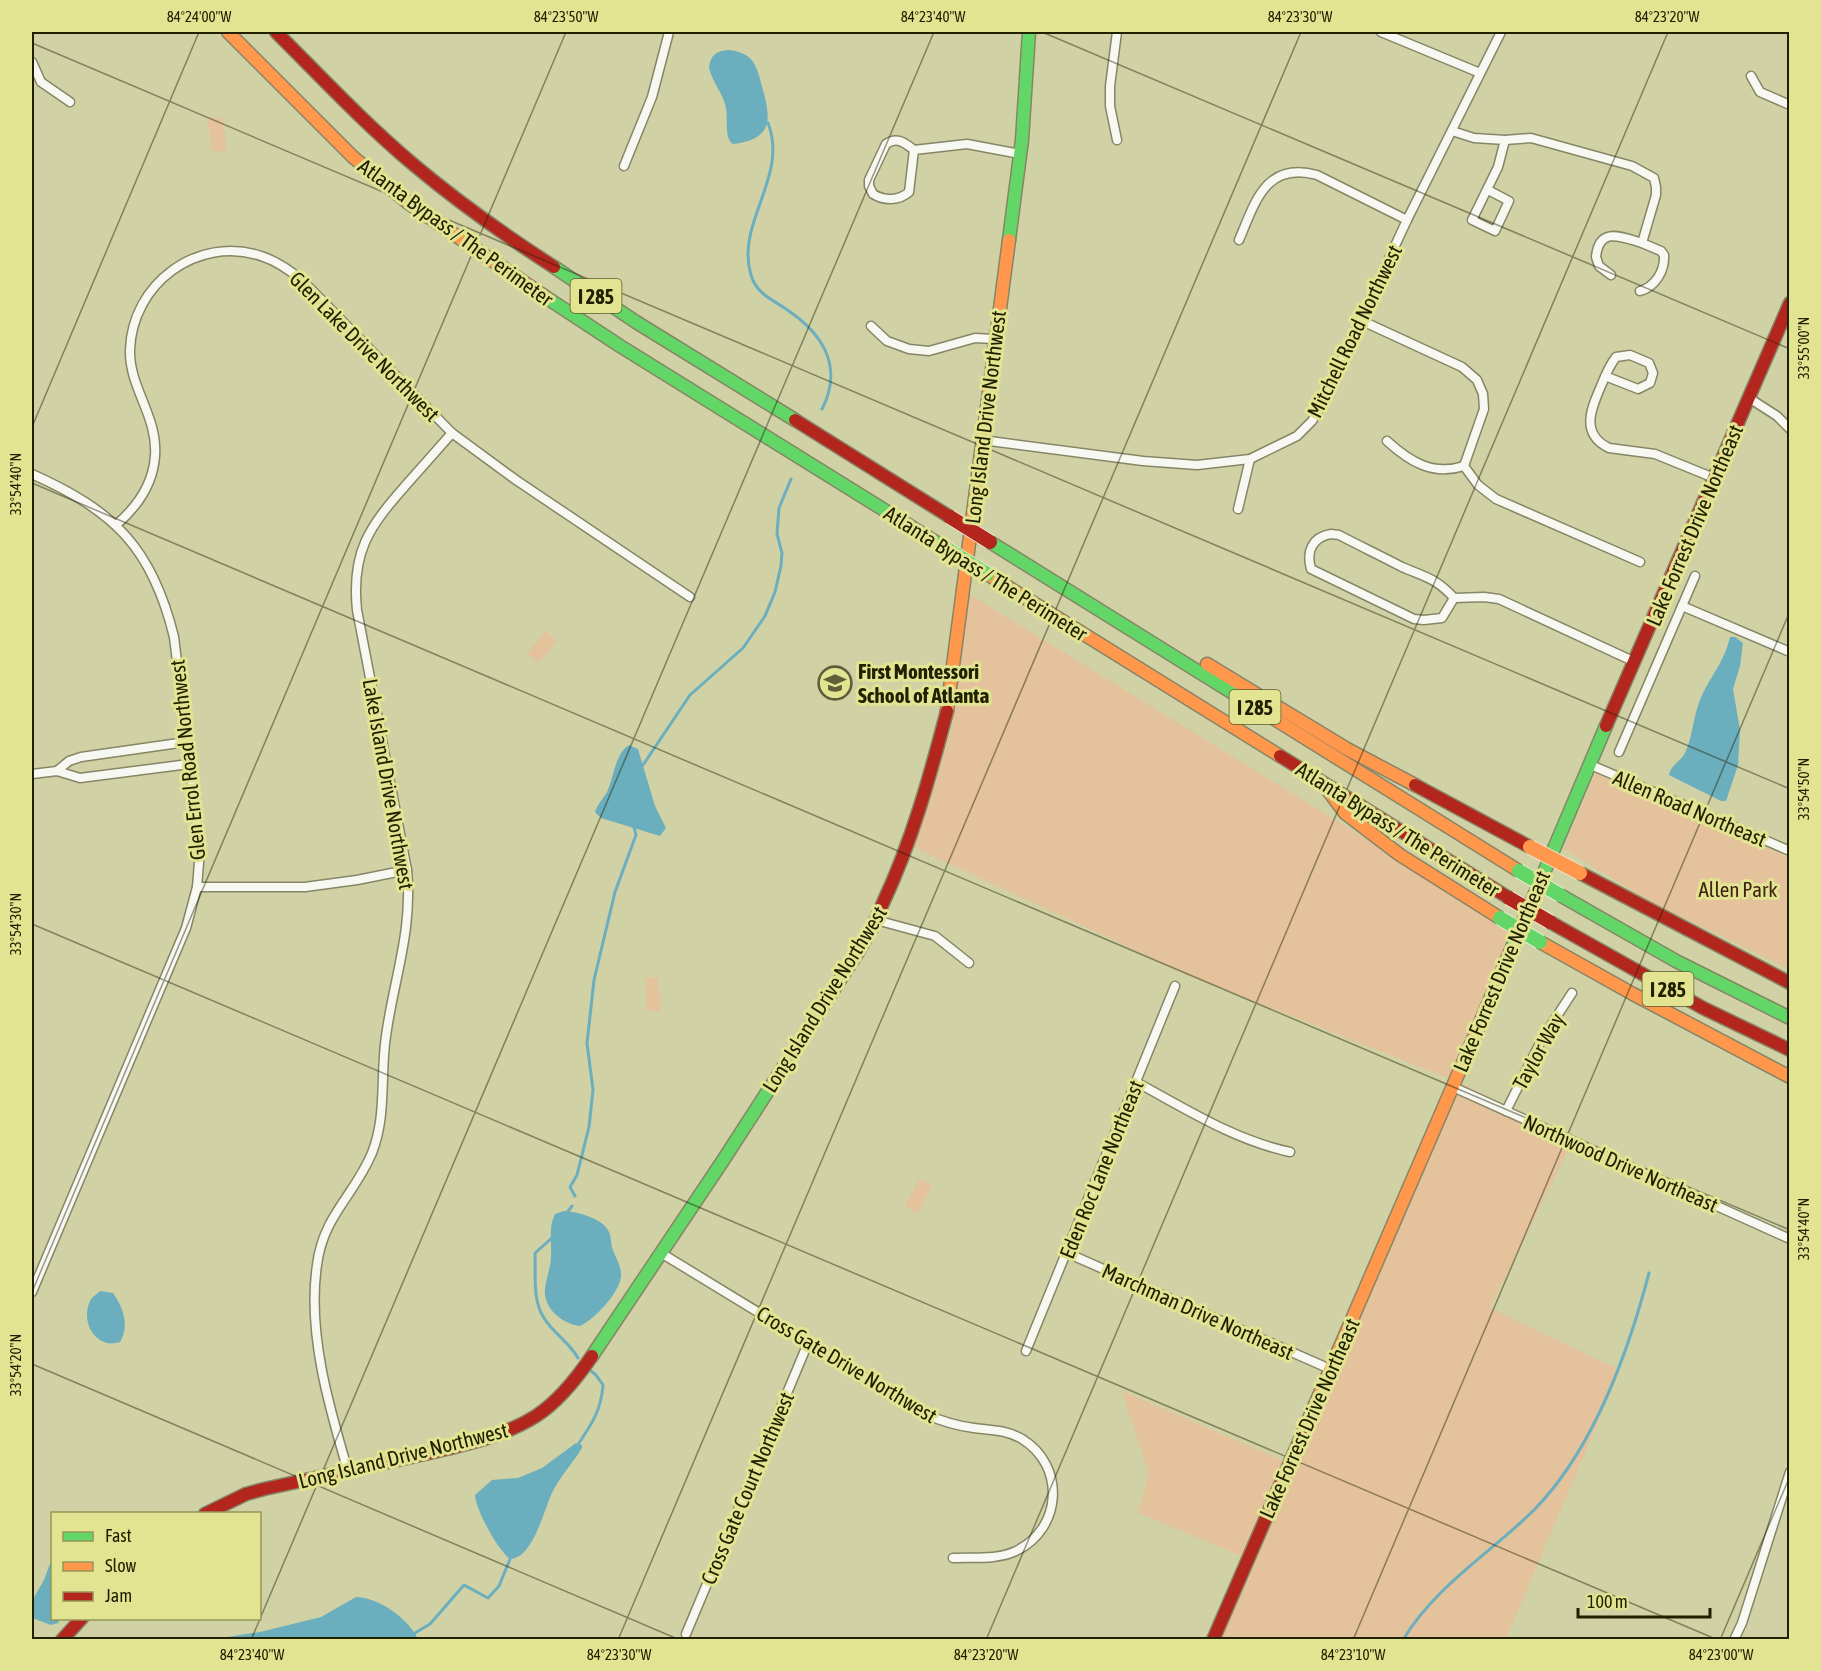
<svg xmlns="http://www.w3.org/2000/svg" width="1821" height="1671" font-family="'Asap Condensed',sans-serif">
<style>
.green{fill:#e3c29c}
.water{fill:#6bafbe}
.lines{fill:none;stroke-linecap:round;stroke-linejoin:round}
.stream{stroke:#6bafbe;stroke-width:3}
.street-casing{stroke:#868666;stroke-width:11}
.fast-casing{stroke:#868666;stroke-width:15}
.slow-casing{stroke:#868666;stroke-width:15}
.jam-casing{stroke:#868666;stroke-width:15}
.street{stroke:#f8f8f2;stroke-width:8}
.fast{stroke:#63d668;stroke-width:12}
.slow{stroke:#ff974d;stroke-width:12}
.jam{stroke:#b3261e;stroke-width:12}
.fast-bridge-casing{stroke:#eaead6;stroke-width:16;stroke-linecap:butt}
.slow-bridge-casing{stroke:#eaead6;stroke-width:16;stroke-linecap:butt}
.jam-bridge-casing{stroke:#eaead6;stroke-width:16;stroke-linecap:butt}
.fast-bridge{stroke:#63d668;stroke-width:14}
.slow-bridge{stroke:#ff974d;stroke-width:14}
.jam-bridge{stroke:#b3261e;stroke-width:14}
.ticks{fill:none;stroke:#212100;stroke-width:1.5;stroke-opacity:0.45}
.labels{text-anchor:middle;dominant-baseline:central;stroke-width:6;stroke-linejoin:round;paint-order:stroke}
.shield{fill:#e2e492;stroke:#5b5c2c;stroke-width:1.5}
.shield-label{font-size:20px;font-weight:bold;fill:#212100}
.street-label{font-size:21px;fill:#212100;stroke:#e2e492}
.poi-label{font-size:21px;font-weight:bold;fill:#212100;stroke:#e2e492;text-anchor:start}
.park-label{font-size:21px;fill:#402210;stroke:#e2e492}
.neatline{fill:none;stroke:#212100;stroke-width:2}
.ticks-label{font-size:15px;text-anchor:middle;fill:#212100}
</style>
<rect width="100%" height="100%" fill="#d0d1a5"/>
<g class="green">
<polygon points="222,117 227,150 213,152 207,119"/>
<polygon points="966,592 1517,932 1460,1083 1574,1138 1490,1308 1620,1370 1506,1639 1213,1639 1249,1559 1138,1513 1149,1473 1122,1391 1291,1464 1460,1083 1191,976 909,845 951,731"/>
<polygon points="545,631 557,641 539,663 527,654"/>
<polygon points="1596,772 1789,857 1789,969 1649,901 1564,849"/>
<polygon points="658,977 661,1011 647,1011 645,978"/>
<polygon points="919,1178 932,1185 919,1213 905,1207"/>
</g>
<g class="water">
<path d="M730 50C756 54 757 68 763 90 772 122 771 139 733 144 724 138 728 119 726 108 723 93 712 82 709 68 710 55 717 50 730 50Z"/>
<path d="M1730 637H1735L1743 643 1740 666 1733 689 1740 730 1738 765 1726 801H1721L1669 775C1671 765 1680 762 1685 753 1693 736 1693 717 1700 700 1710 676 1724 663 1730 637Z"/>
<path d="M629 745 638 749 655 806 666 828 660 836 601 818 595 812C597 805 603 799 607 792 614 777 615 754 629 745Z"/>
<path d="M564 1211C578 1212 603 1218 609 1232 612 1238 610 1244 613 1250 616 1259 622 1267 621 1277 619 1293 595 1319 580 1326 562 1324 543 1308 545 1289 546 1278 551 1267 551 1256 552 1241 548 1228 555 1214Z"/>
<path d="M100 1291 113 1293C123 1307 130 1326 120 1342 96 1350 80 1322 90 1301 92 1297 97 1294 100 1291Z"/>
<path d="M576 1443 582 1445V1448C573 1463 561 1475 553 1491 544 1508 534 1558 510 1559 498 1550 476 1511 475 1495L492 1480 518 1478 542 1468Z"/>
<polygon points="52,1558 52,1618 60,1619 58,1623 51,1625 32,1618 32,1601 44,1580"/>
<path d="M356 1597C378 1597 409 1619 418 1639H214L260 1632 321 1617Z"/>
</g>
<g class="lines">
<g class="stream">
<path d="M768 123C789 177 735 223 751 275 756 293 771 299 786 309 822 333 844 366 822 409"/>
<polyline points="643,765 690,695 743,648 765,616 775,592 781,566 782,553 777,534 779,508 791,479"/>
<polyline points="575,1196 570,1187 577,1175 589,1127 593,1090 587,1043 594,980 615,892 636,835 634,827"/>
<polyline points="566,1214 572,1206"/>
<path d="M552 1238 535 1253C536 1274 532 1300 544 1318 553 1333 569 1342 578 1358"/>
<path d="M579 1443C593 1422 601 1410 603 1385L596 1375 591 1371"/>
<polyline points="415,1633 430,1624 464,1585 488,1598 499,1586 510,1559"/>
<path d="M1403 1640C1435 1586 1492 1552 1535 1509 1594 1448 1628 1353 1649 1273"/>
<polyline points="1413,1640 1436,1640"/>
</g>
<defs>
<g id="street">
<polyline points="1117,32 1110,86 1110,106 1117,140"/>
<polyline points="1381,32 1480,73"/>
<polyline points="32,62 41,82 70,102"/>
<polyline points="1751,76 1760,92 1790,105"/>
<path d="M1452 131 1474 138 1505 140 1531 138 1632 166 1654 178 1656 187V195L1642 243 1661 251 1664 255C1665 271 1655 287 1640 291"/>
<path d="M914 150C905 143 897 136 886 144L869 180V186L873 194C884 201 899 201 909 192L914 150 967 144 1020 154"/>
<polyline points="624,166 652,97 669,32"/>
<polyline points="1488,190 1509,201 1495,231 1472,220 1498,167 1505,140"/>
<path d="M1239 240C1255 203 1265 161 1317 175L1407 220"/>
<path d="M1611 275 1599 266 1596 257C1599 226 1622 237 1642 243"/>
<polyline points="1360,320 1462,367 1477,380 1483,394 1484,409 1464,466"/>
<polyline points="871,326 887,341 909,349 929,351 975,338 994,339"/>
<path d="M1605 376 1638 389 1650 383 1653 373 1649 363 1630 355 1616 357C1609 366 1605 376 1601 386 1591 409 1580 434 1609 448L1655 454 1714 478"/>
<polyline points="1749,398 1777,416 1790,429"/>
<polyline points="982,440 1143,461 1197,465 1250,459 1297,436 1312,421 1318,411 1407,220 1501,32"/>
<path d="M1387 441C1410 462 1433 476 1464 466"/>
<polyline points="1464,466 1478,485 1496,499 1640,562"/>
<path d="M32 474C114 511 152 547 174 637L200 850 197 887 186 928 32 1292"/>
<polyline points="1238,509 1250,459"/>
<path d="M116 525C137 507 153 485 155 456 158 416 129 388 130 350 132 284 197 235 261 256 277 261 291 271 304 282L452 433 516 480 690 597"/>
<path d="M1331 534 1339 535C1360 546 1381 556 1402 567 1425 577 1436 578 1454 598L1442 618 1424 620 1414 619 1311 569C1306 552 1312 537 1331 534Z"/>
<polyline points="1454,598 1484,597 1499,599 1635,662"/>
<polyline points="1682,606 1790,652"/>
<polyline points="1619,752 1695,576"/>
<polyline points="1591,765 1790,851"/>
<polyline points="57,771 69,761 81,757 186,742"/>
<polyline points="32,774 57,771 80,778 189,764"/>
<polyline points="197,887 305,887 357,880 407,870"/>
<polyline points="876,920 935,936 969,963"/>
<path d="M1136 1082C1186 1109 1234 1140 1290 1152"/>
<polyline points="1453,1087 1790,1239"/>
<polyline points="1506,1111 1542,1039 1572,993"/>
<path d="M661 1253 925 1414C941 1421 957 1426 974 1428 991 1430 1007 1430 1022 1439 1066 1466 1062 1529 1016 1551 997 1560 973 1557 953 1558"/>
<polyline points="1067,1253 1330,1369"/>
<polyline points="1026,1351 1175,986"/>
<path d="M348 1471C329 1407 307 1332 317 1265 323 1216 354 1196 372 1153 387 1115 380 1075 386 1036 394 978 413 930 407 870L357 610C351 552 369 527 406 485 421 468 437 450 452 433"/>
<polyline points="686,1634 808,1343"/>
<polyline points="1734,1640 1742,1623 1790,1472"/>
</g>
<g id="fast">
<polyline points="1009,240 1022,140 1029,32"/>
<polyline points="554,267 636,322 795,420"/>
<polyline points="544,296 620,346 947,549"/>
<polyline points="990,542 1252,705"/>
<polyline points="1560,895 1676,961 1790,1018"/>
<polyline points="1475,1035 1606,726"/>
<polyline points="592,1356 722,1162 858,952"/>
</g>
<g id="slow">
<polyline points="228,32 353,157 407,202 544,296"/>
<polyline points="987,574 1280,756"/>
<polyline points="1207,664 1347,749 1415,785"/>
<polyline points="1252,705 1519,871"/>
<polyline points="947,711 1009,240"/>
<polyline points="1327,789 1345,813 1400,855 1500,918"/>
<polyline points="1540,942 1633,994 1790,1077"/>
<polyline points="1308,1421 1475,1035"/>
</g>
<g id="jam">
<path d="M276 32C321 77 365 124 414 165 458 202 506 236 554 267"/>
<polyline points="795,420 950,517"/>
<polyline points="1606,726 1790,303"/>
<polyline points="1280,756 1509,898"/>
<polyline points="1415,785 1530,847"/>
<polyline points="1580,873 1790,983"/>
<polyline points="1550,922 1703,1008 1790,1050"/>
<path d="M858 952C868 936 876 920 883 903 912 841 930 776 947 711"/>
<path d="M205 1514 246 1494 264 1489C312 1479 359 1468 407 1458 450 1448 498 1440 536 1416 559 1401 577 1378 592 1356"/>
<polyline points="62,1640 82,1618"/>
<polyline points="1213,1640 1308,1421"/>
</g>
</defs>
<use href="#street" class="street-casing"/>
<use href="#fast" class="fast-casing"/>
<use href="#slow" class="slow-casing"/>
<use href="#jam" class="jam-casing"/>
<use href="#street" class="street"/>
<use href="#fast" class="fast"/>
<use href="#slow" class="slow"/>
<use href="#jam" class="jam"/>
<defs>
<g id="fast-bridge">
<polyline points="947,549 987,574"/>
<polyline points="1519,871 1560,895"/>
<polyline points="1500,918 1540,942"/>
</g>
<polyline id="slow-bridge" points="1530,847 1580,873"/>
<g id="jam-bridge">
<polyline points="950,517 990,542"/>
<polyline points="1509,898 1550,922"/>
</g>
</defs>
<use href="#fast-bridge" class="fast-bridge-casing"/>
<use href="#slow-bridge" class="slow-bridge-casing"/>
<use href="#jam-bridge" class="jam-bridge-casing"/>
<use href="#fast-bridge" class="fast-bridge"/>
<use href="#slow-bridge" class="slow-bridge"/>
<use href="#jam-bridge" class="jam-bridge"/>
</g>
<path class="ticks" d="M1042 32 1790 349M32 43 1790 789M32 427 199 32M32 483 1790 1230M32 924 1718 1640M32 1292 566 32M32 1364 680 1640M251 1640 934 32M618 1640 1301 32M986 1640 1668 32M1353 1640 1790 611M1720 1640 1790 1476"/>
<defs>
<symbol id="school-ring" viewBox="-11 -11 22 22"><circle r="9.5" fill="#e2e492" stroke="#5e5f3a" stroke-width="1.5"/><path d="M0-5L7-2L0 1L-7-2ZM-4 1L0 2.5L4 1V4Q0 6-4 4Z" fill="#5e5f3a"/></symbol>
</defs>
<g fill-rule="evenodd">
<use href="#school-ring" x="816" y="664" width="38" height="38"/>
</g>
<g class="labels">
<g class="shield">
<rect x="570.5" y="279" width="51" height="34" rx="4.5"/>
<rect x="1229.5" y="690" width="51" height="34" rx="4.5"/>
<rect x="1642.5" y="972" width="51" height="34" rx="4.5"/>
</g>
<g class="shield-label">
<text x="596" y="296">I 285</text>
<text x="1255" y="707">I 285</text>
<text x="1668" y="989">I 285</text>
</g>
<g class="street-label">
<text transform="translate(456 232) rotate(36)">Atlanta Bypass / The Perimeter</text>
<text transform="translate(1354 331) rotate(-64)">Mitchell Road Northwest</text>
<text transform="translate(365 346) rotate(45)">Glen Lake Drive Northwest</text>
<text transform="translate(985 417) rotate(-83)">Long Island Drive Northwest</text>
<text transform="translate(1694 525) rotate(-67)">Lake Forrest Drive Northeast</text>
<text transform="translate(986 573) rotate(32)">Atlanta Bypass / The Perimeter</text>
<text transform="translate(187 760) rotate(-96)">Glen Errol Road Northwest</text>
<text transform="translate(389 784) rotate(80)">Lake Island Drive Northwest</text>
<text transform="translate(1690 808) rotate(23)">Allen Road Northeast</text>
<text transform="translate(1398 829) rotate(32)">Atlanta Bypass / The Perimeter</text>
<text transform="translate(1501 971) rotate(-67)">Lake Forrest Drive Northeast</text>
<text transform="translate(824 999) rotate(-58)">Long Island Drive Northwest</text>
<text transform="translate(1538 1051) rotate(-61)">Taylor Way</text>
<text transform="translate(1621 1163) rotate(24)">Northwood Drive Northeast</text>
<text transform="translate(1101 1169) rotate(-68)">Eden Roc Lane Northeast</text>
<text transform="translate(1198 1311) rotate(24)">Marchman Drive Northeast</text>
<text transform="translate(847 1364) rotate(31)">Cross Gate Drive Northwest</text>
<text transform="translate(1309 1418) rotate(-66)">Lake Forrest Drive Northeast</text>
<text transform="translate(403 1455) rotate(-14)">Long Island Drive Northwest</text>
<text transform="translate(747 1488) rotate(-67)">Cross Gate Court Northwest</text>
</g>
<g class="poi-label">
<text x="858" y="671">First Montessori<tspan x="858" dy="24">School of Atlanta</tspan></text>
</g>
<g class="park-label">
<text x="1738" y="889">Allen Park</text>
</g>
</g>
<rect width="1821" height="1671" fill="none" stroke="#e2e492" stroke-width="66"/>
<rect x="51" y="1512" width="210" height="108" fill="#e2e492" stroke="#959658" stroke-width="1.5"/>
<rect x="63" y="1532" width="30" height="9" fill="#63d668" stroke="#959658" stroke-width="1.5"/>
<text x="105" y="1542" font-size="18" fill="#212100">Fast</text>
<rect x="63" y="1562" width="30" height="9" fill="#ff974d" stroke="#959658" stroke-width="1.5"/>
<text x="105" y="1572" font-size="18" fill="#212100">Slow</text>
<rect x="63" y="1592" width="30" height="9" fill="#b3261e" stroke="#959658" stroke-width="1.5"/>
<text x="105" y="1602" font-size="18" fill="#212100">Jam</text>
<path d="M1578 1608v9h132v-9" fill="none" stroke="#212100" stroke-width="3"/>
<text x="1587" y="1608" font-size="18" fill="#212100" stroke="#e2e492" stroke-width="4.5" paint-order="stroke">100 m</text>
<rect x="33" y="33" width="1755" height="1605" class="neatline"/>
<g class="ticks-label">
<text x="199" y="22">84°24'00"W</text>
<text x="566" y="22">84°23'50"W</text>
<text x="933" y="22">84°23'40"W</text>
<text x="1300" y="22">84°23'30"W</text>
<text x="1667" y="22">84°23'20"W</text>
<text transform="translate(1804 348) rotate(-90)" y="5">33°55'00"N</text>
<text transform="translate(16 484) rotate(-90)" y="5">33°54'40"N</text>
<text transform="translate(1804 789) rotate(-90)" y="5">33°54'50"N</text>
<text transform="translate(16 924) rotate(-90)" y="5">33°54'30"N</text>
<text transform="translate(1804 1229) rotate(-90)" y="5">33°54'40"N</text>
<text transform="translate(16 1365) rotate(-90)" y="5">33°54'20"N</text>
<text x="252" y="1660">84°23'40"W</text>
<text x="619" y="1660">84°23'30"W</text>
<text x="986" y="1660">84°23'20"W</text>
<text x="1353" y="1660">84°23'10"W</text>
<text x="1721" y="1660">84°23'00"W</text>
</g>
</svg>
